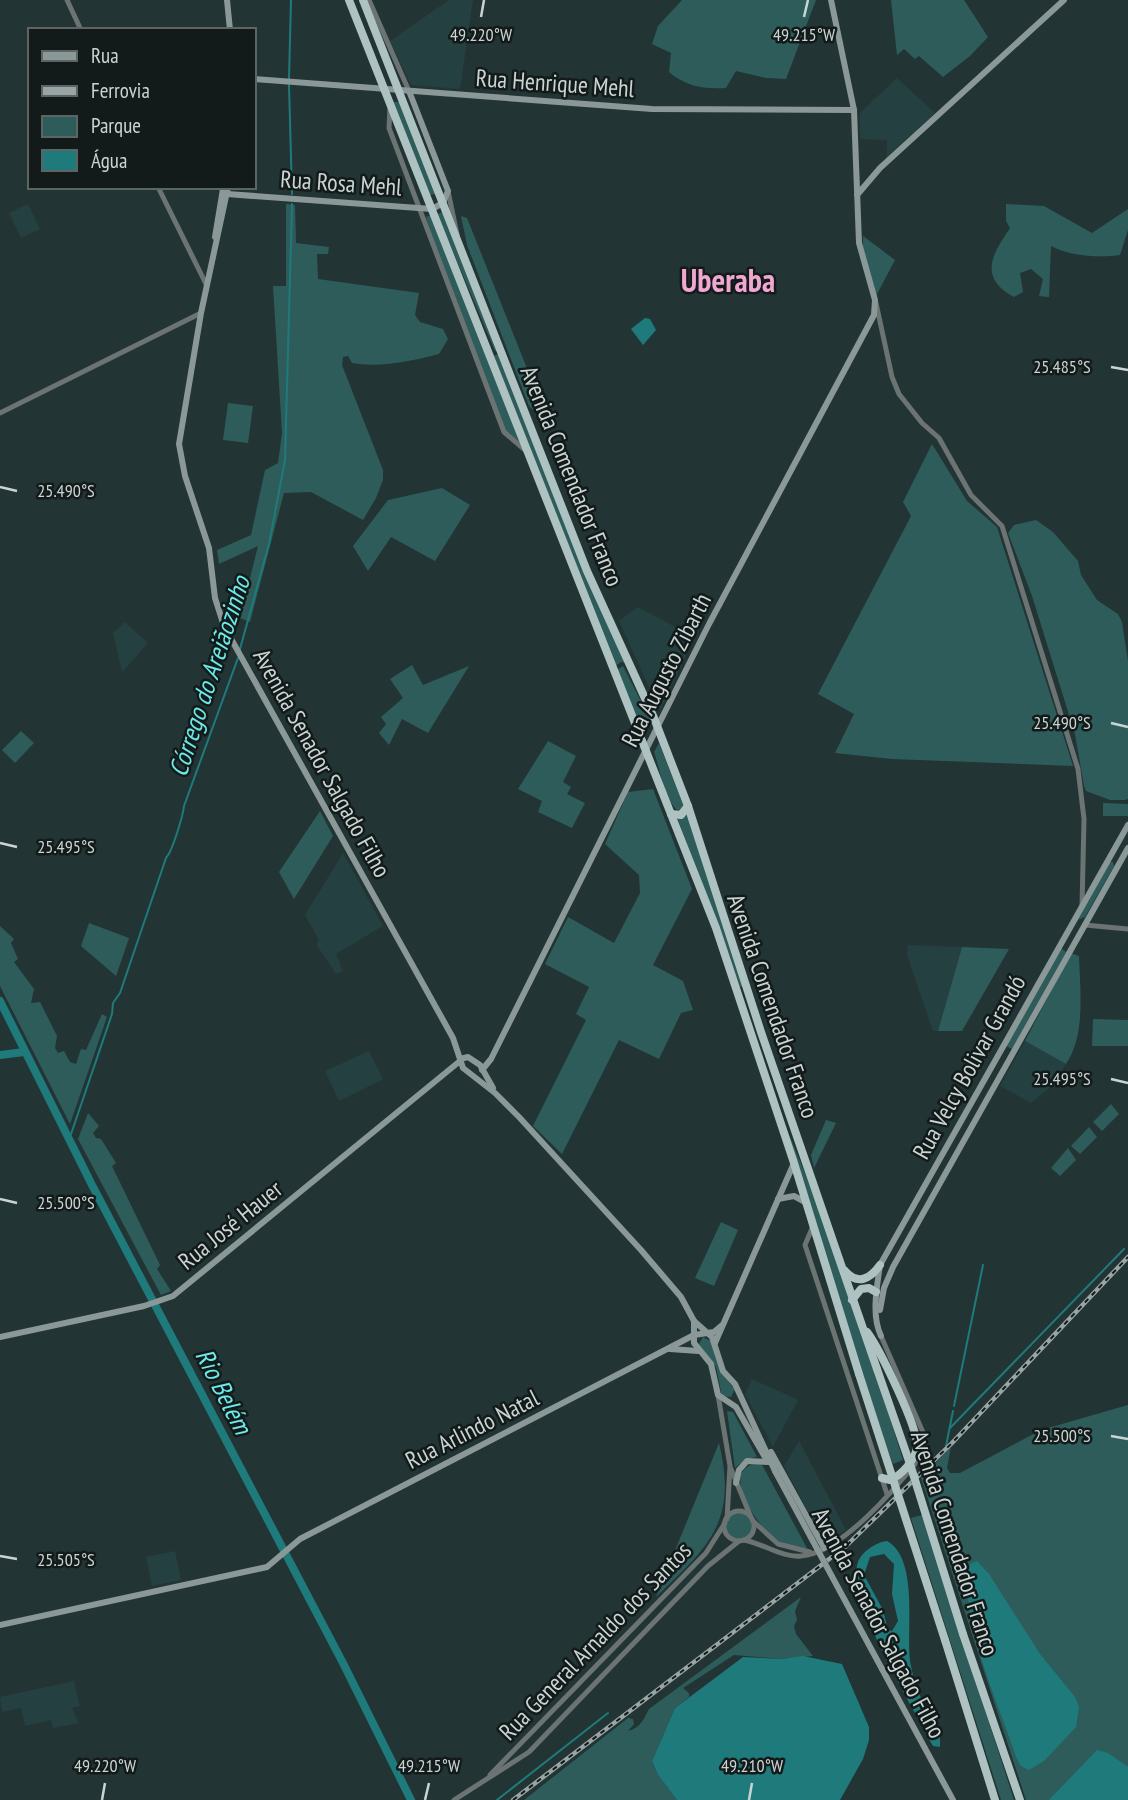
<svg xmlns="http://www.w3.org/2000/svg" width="1128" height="1800" font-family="'PT Sans Narrow',sans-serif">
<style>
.built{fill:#254040}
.green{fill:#2e5c5b}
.water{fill:#1f7b7b;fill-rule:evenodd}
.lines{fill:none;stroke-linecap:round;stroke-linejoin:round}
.stream{stroke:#1f7b7b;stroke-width:2}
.river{stroke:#1f7b7b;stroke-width:8}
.tertiary{stroke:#6b7373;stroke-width:5}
.secondary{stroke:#8b9898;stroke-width:6}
.trunk{stroke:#afc2c2;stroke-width:8}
.rail-casing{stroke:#99a5a5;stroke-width:4.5}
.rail{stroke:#131a1a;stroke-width:2;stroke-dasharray:5;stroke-linecap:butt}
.secondary-bridge{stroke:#8b9898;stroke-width:6}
.trunk-bridge{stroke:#afc2c2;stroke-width:8}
.ticks{fill:none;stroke:#c9d4d3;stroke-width:2.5}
.labels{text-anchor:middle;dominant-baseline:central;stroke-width:5;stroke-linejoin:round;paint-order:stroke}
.street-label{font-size:24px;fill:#c9d4d3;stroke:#131a1a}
.water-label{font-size:26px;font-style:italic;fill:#6beae9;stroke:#131a1a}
.district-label{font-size:32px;font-weight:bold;fill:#f0a7d1;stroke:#131a1a}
.ticks-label{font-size:18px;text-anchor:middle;fill:#c9d4d3;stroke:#131a1a;stroke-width:5;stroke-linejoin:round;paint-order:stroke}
</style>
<rect width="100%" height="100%" fill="#233434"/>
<g class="built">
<polygon points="449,0 473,0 460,89 411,85 390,41"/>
<polygon points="897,78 935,113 887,157 887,140 860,139 860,113"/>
<polygon points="28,204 40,229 21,238 9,213"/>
<polygon points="638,607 679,629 671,643 688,651 660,711 619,621"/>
<polygon points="125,622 148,643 122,672 113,633"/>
<polygon points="343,853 383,926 336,954 343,971 336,974 316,944 319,940 305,915"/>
<polygon points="908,945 962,947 938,1031 933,1031 907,955"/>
<polygon points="1025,1041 1066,1064 1053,1085 1031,1103 1000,1086"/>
<polygon points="369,1051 383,1079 339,1101 325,1071"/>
<polygon points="752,1379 798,1400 773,1447 745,1394"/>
<polygon points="799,1441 846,1530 824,1542 784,1466"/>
<polygon points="175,1551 181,1580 152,1586 146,1557"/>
<polygon points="74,1681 80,1706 72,1708 79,1723 53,1728 51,1720 25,1726 21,1708 2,1712 0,1697"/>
</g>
<g class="green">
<path d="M682 0H816L786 79 766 78 736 71 726 88C703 89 687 87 669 72L671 53 652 44 658 26Z"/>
<polygon points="891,0 964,0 988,37 970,56 943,77 919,56 915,59 904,49 897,55"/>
<polygon points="393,102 400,102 436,194 429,195"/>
<path d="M286 204 295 205 296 243 329 247 328 254H317L318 279 419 293 415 315 420 322 443 329 448 339 439 354C412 361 380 368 352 363L348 356 343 357 342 365 383 470V480L376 498 363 520 311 492 284 493 250 622 240 618 258 546 219 564 217 550 251 535 265 470 278 463 282 433 273 286H286Z"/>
<path d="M1006 204 1044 206 1092 233 1128 209V230L1120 255C1099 258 1069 256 1051 246L1049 297 1039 296 1043 279 1031 269 1020 273 1023 292 1014 297C978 277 992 255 1010 228L1006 221Z"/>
<polygon points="443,212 497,350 495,351 437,214"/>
<polygon points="431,215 521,443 507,435 439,260 426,217"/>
<polygon points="461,216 467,218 544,411 533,410 529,406 467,245"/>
<polygon points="863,236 895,260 876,296 863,250"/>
<polygon points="498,354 627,663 621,662 614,667 494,356"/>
<polygon points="228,403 253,406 248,443 223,440"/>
<polygon points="932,444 967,501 997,527 1073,766 892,759 835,753 854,714 818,694 911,516 903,502"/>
<polygon points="442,488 470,505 435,561 391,537 368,571 353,546 388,500"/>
<polygon points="1036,520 1053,532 1078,561 1081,575 1097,600 1118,614 1122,622 1128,661 1128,799 1125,800 1110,800 1086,791 1084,786 1075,734 1032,596 1008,533 1014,525"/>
<polygon points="412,665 423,685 469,666 428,733 402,719 389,745 379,733 386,724 381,717 403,698 390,679"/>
<polygon points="623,666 651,721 643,737 617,670"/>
<polygon points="21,731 34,743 15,763 2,750"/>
<polygon points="548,741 576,756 563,782 571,787 567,794 585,803 572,828 538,812 542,801 518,789"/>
<path d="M659 743 684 807 678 811C664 799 660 769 654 752Z"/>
<polygon points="653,789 692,889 653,965 683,981 693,1010 681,1013 659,1059 619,1040 562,1154 533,1126 586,1020 576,1014 589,987 545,964 568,917 614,943 640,893 639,875 605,844 628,792"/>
<polygon points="1103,803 1128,804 1128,816 1103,816"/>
<polygon points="688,807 705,872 744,986 740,987 734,972 677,817"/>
<polygon points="320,811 333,836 294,899 279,872"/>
<polygon points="1110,862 1113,862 1114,866 1085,917 1078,920"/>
<polygon points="89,923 129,938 116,976 81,946"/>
<polygon points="0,926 14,939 11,943 18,959 14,962 34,989 31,1003 40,1002 57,1036 55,1048 58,1053 64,1051 70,1062 76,1064 81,1049 86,1050 102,1014 107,1017 70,1124 0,986"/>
<polygon points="962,947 1009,949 962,1031 938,1031"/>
<polygon points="1061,948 1066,952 1012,1049 1006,1046"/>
<path d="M1071 953 1079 956C1080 989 1086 1035 1066 1064L1025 1041Z"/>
<polygon points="1093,1019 1128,1020 1128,1046 1092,1046"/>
<polygon points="1111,1104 1119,1114 1102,1131 1093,1122"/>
<polygon points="88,1113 99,1126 93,1133 96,1138 101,1139 116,1163 112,1166 160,1265 157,1269 171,1291 161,1295 78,1139"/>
<polygon points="826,1120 836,1123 814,1168 811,1155"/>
<path d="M785 1125C832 1234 868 1347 903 1460L893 1464 872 1409Z"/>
<polygon points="1089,1127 1097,1137 1080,1154 1071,1146"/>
<polygon points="1068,1148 1076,1160 1060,1176 1051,1168"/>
<polygon points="721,1222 738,1230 714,1286 695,1278"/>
<path d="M703 1337 713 1342C713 1361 723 1376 735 1389L731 1397 722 1396 716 1367 699 1344Z"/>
<polygon points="1128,1405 1128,1800 1026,1800 921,1478 951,1447 947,1468 950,1473 960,1473 1041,1430"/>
<polygon points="727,1411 733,1412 757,1457 746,1459 735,1468"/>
<path d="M719 1443C738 1522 709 1546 656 1597Z"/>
<path d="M761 1463 807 1548C799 1548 786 1546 780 1542 759 1531 714 1466 761 1463Z"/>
<circle cx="739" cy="1526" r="13"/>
<polygon points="922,1515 1014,1800 1001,1800 911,1518"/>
<path d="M801 1597 795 1611 797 1620 794 1626 796 1634 813 1656 783 1659 734 1655 683 1688 689 1693V1697L675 1708 652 1761 658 1775 677 1800H524L628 1718 633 1719 634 1724 628 1731C641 1728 644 1718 649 1709Z"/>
</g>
<g class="water">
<polygon points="645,318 650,319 656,330 643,345 631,329"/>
<path d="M887 1541C920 1559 905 1634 911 1666 915 1691 929 1714 940 1737V1747L933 1746C915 1710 845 1598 858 1562 862 1551 877 1542 887 1541ZM884 1554 894 1564 892 1594 898 1621 892 1631 888 1630 883 1610 864 1575 870 1557Z"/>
<path d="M977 1561 989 1574 1040 1654 1075 1697 1079 1707 1076 1727 1044 1761 1029 1770 1021 1766 1016 1757C1000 1706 957 1617 970 1564Z"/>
<polygon points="803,1656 842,1664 869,1727 869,1740 863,1759 840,1800 677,1800 658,1775 652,1761 675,1708 743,1657 783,1659"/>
<polygon points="1097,1750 1108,1753 1128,1767 1128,1800 1049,1800"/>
</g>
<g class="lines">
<g class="stream">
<polyline points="289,79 291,0"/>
<polyline points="289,85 292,194"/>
<polyline points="240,649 269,544 285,460 292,204"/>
<path d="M69 1140 112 1014 113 1003 120 993 166 858C172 852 183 816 184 806L238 658"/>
<polyline points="954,1406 983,1265"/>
<polyline points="950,1428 1124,1249"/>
<polyline points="946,1446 953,1411"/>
<polyline points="497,1800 608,1713"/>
</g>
<g class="river">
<polyline points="0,1001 92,1185 344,1665 411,1800"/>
<polyline points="0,1055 24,1052"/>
</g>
<g class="tertiary">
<polyline points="67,0 81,30"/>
<polyline points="369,0 409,91"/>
<polyline points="390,107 389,128 504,432 525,450"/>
<polyline points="158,187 207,286"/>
<polyline points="448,191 457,234"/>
<polyline points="876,303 892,377 899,394 922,423 939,438 971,495 1002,526 1078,769 1084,819 1082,906"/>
<polyline points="0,413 201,313"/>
<polyline points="1085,925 1128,929"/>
<polyline points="813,1226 805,1245 887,1494"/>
<polyline points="718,1395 730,1466 727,1519"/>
<polyline points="731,1469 750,1515"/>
<circle cx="739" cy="1526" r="15"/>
<polyline points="753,1521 778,1544 810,1552"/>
<path d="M743 1540C763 1543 782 1558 801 1556 841 1553 895 1489 918 1460L925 1446V1437L881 1336"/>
<polyline points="490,1775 706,1553 725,1523"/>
<polyline points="454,1800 529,1752 708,1566 739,1541"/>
</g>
<g class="secondary">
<polyline points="227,0 230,30"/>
<polyline points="254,79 652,109 854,110"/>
<polyline points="228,187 201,313 179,444 185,476 209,548 215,598 224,626 453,1038 463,1068 495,1093 519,1117 641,1250 681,1297 694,1321 712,1337 723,1371 735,1384 775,1471"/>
<polyline points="223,191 227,194 432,209 443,203 448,191 409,91"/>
<polyline points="857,195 880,168 1064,0"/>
<polyline points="215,237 223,189"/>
<polyline points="460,1059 468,1057 480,1065 493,1088"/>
<polyline points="482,1070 491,1059 709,624 874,315 875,300 859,243 854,110 831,0"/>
<polyline points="778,1199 794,1196 805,1202"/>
<polyline points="880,1310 884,1288 893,1267 1128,848"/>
<polyline points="694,1321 694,1343 711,1364 718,1395 736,1407 766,1459"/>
<path d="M881 1336C871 1315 877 1287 880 1265L1128 825"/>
<polyline points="0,1337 144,1306 173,1296 460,1061"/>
<polyline points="715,1343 794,1163"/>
<polyline points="670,1349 698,1351"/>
<polyline points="771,1452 824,1548"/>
<polyline points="736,1483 739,1470 747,1461 768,1462"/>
<polyline points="0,1625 267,1567 300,1539 694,1335 714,1332 721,1326"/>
<polyline points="882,1669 953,1800"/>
</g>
<g class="trunk">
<polyline points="349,0 716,928 794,1163 859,1374"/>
<polyline points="363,0 587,571 654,718 688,806 761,1032 877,1369"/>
<polyline points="671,814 681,815 688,806"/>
<path d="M844 1270C858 1286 870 1279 880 1265"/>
<polyline points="852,1300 861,1289 869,1288 876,1292"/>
<path d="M867 1332C879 1348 919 1429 917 1447 915 1460 902 1475 890 1480L882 1478"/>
<polyline points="963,1634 1020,1800"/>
<polyline points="945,1640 995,1800"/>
</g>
<defs>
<polyline id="rail" points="513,1800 845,1547 952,1443 1128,1257"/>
</defs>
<use href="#rail" class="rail-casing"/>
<use href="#rail" class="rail"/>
<polyline class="secondary-bridge" points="775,1471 882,1669"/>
<g class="trunk-bridge">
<polyline points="877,1369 910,1464 963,1634"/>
<polyline points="859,1374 945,1640"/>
</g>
</g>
<path class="ticks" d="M481 17 484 0M804 17 808 0M1111 367 1128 370M0 487 17 491M1111 723 1128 727M0 843 17 847M1111 1079 1128 1083M0 1199 17 1203M1111 1436 1128 1439M0 1556 17 1559M102 1800 105 1783M425 1800 429 1783M749 1800 752 1783"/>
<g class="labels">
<g class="street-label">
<text transform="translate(555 83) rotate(4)">Rua Henrique Mehl</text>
<text transform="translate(341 183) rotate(4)">Rua Rosa Mehl</text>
<text transform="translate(572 476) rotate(68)">Avenida Comendador Franco</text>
<text transform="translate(666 670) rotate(-63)">Rua Augusto Zibarth</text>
<text transform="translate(322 763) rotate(61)">Avenida Senador Salgado Filho</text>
<text transform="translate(773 1006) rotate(71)">Avenida Comendador Franco</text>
<text transform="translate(969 1067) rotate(-61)">Rua Velcy Bolivar Grandó</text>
<text transform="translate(230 1225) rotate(-39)">Rua José Hauer</text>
<text transform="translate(472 1429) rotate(-27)">Rua Arlindo Natal</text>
<text transform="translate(955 1543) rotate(72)">Avenida Comendador Franco</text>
<text transform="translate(879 1623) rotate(62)">Avenida Senador Salgado Filho</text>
<text transform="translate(595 1641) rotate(-46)">Rua General Arnaldo dos Santos</text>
</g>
<g class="water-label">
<text transform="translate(209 676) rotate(-72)">Córrego do Areiãozinho</text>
<text transform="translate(224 1391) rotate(63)">Rio Belém</text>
</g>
<g class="district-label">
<text x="728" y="280">Uberaba</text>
</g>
</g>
<g class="ticks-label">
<text x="481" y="41">49.220°W</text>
<text x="804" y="41">49.215°W</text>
<text x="1062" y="373">25.485°S</text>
<text x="66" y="497">25.490°S</text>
<text x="1062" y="729">25.490°S</text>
<text x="66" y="853">25.495°S</text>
<text x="1062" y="1085">25.495°S</text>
<text x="66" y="1209">25.500°S</text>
<text x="1062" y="1442">25.500°S</text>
<text x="66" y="1566">25.505°S</text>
<text x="105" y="1772">49.220°W</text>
<text x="429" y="1772">49.215°W</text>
<text x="752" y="1772">49.210°W</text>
</g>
<rect x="28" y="28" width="228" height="161" fill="#131a1a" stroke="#5c6464" stroke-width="2"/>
<rect x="42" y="51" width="35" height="10" fill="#8b9898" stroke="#5c6464" stroke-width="2"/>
<text x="91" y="63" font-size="21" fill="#c9d4d3">Rua</text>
<rect x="42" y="86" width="35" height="10" fill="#99a5a5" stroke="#5c6464" stroke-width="2"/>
<text x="91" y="98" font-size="21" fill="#c9d4d3">Ferrovia</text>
<rect x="42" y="116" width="35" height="21" fill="#2e5c5b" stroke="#5c6464" stroke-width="2"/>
<text x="91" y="133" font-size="21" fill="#c9d4d3">Parque</text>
<rect x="42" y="150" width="35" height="21" fill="#1f7b7b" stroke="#5c6464" stroke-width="2"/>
<text x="91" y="168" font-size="21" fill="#c9d4d3">Água</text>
</svg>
